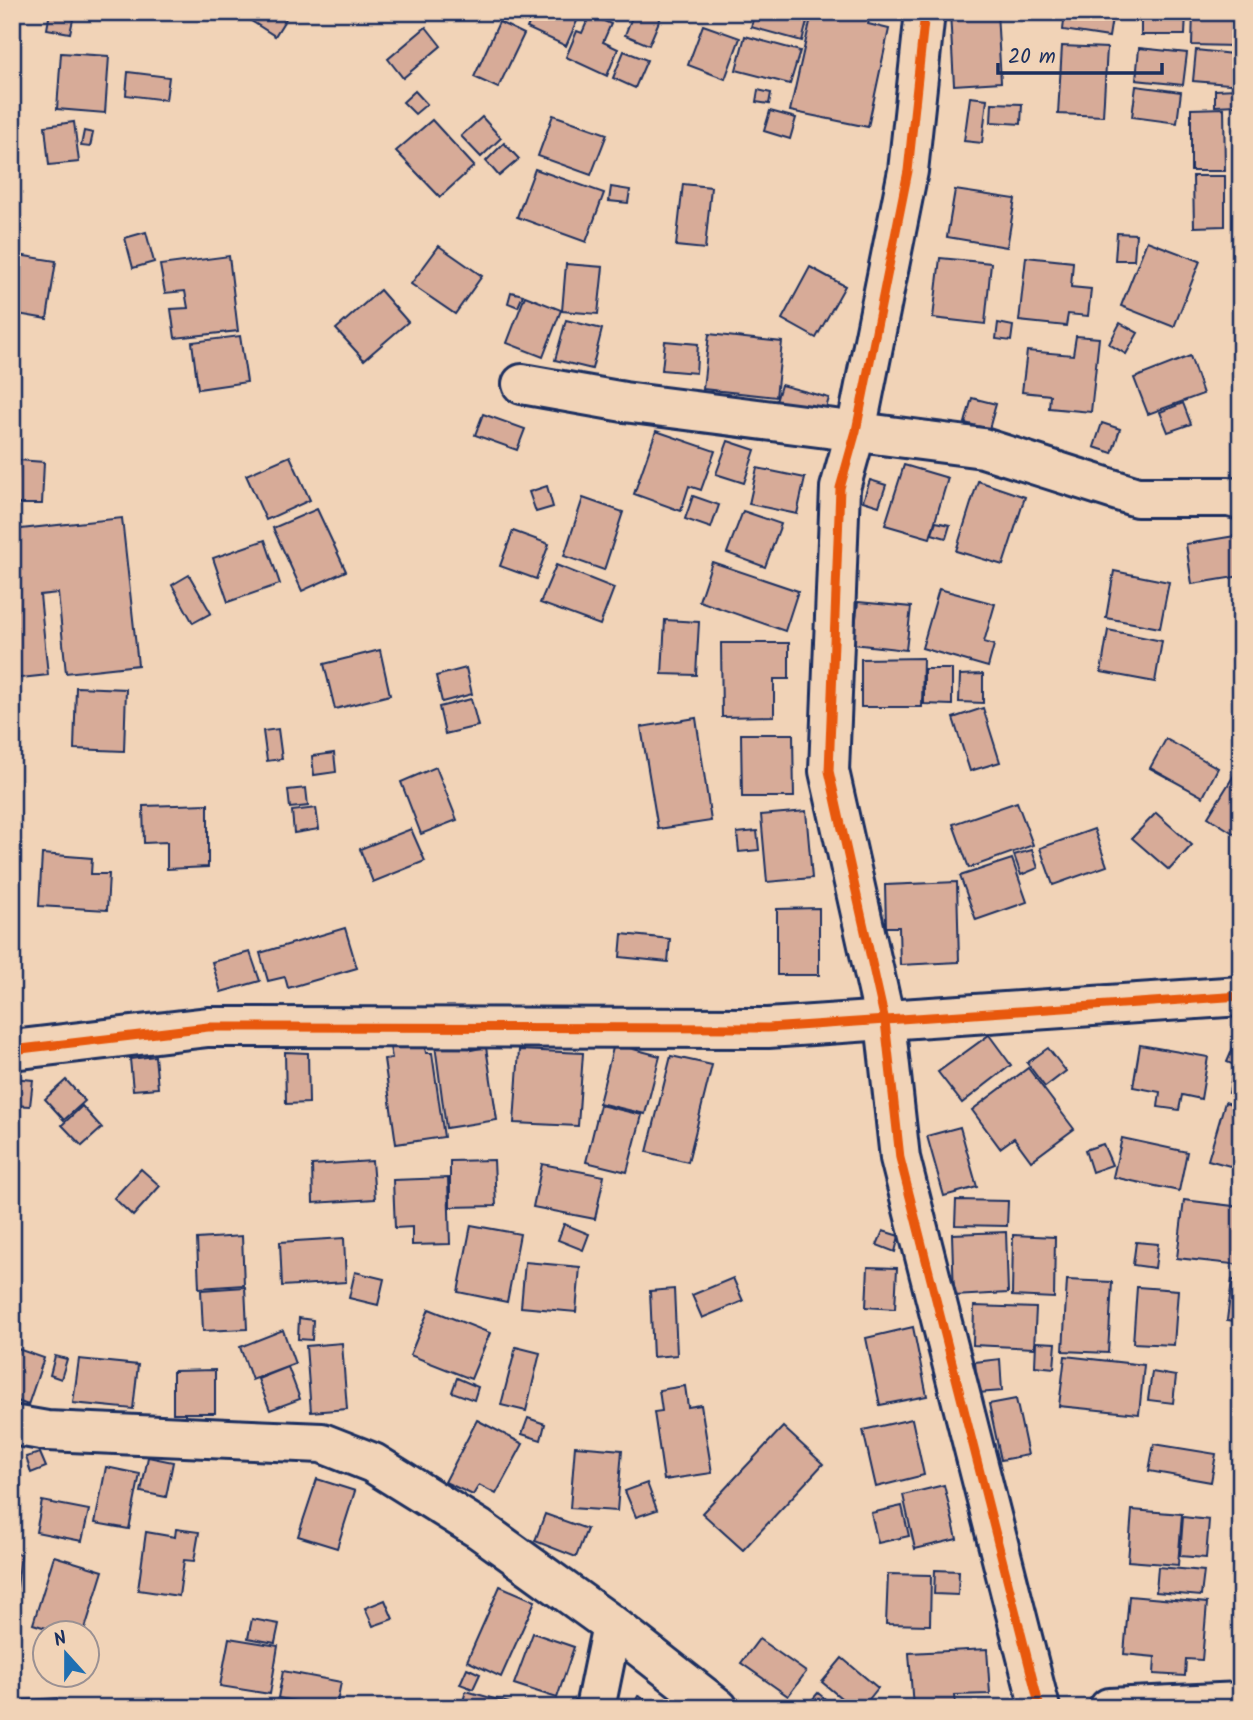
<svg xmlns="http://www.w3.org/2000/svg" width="1253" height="1720" font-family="Kalam,sans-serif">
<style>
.building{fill:#d7ab98;stroke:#1b2f5e;stroke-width:2}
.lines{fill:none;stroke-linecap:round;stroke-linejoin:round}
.minor-casing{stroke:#1b2f5e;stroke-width:44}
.minor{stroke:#f1d3b7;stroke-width:38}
.cycleway-casing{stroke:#f1d3b7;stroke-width:13}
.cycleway{stroke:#e8590c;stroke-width:9}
</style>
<rect width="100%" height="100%" fill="#f1d3b7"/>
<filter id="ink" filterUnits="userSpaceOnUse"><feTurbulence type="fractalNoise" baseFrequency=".0143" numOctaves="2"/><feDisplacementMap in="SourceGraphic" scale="14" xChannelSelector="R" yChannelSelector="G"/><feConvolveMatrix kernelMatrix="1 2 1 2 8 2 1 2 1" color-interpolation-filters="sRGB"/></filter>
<g filter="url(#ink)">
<g class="building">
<polygon points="50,12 74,15 70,33 47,29"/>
<polygon points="237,12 290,12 275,36"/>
<polygon points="534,12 581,12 566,46 527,28"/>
<polygon points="634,12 663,12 649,45 625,35"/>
<polygon points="755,12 784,12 808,18 802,41 751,27"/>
<polygon points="828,12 871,12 868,24 889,29 868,127 790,111 812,13 827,16"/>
<polygon points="950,12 997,12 1001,82 954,85"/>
<polygon points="1065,12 1113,12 1109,37 1063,30"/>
<polygon points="1141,12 1186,12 1185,35 1141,35"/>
<polygon points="1193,12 1237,12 1235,46 1192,45"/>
<polygon points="590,15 611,24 603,42 618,49 607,76 566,57 577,31 582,33"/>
<polygon points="499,22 524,34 498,88 474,77"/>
<polygon points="703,25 740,38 725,79 688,65"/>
<polygon points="426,27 441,46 403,78 388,59"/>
<polygon points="745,36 800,51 790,84 736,70"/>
<polygon points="1062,46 1107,48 1103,116 1058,114"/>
<polygon points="1139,48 1187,53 1183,85 1136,80"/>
<polygon points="1196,50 1241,55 1241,85 1193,81"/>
<polygon points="624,51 647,60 635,88 613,78"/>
<polygon points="61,53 109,56 105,113 57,109"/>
<polygon points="128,72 169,77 166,100 126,95"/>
<polygon points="1136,86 1181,92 1177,123 1132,117"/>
<polygon points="1237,89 1237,105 1215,106 1215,90"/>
<polygon points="758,90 771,93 769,104 756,102"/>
<polygon points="415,91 427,104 415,114 403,102"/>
<polygon points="970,97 987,99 982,143 964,141"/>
<polygon points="992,103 1022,104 1021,124 991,122"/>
<polygon points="1224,108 1225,171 1191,171 1191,109"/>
<polygon points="770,111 796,118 790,139 764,131"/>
<polygon points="553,115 607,134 591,175 538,156"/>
<polygon points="482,117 501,138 481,157 461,136"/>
<polygon points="432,120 474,166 440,197 396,151"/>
<polygon points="74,122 79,162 49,165 45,126"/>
<polygon points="84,131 93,133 90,147 81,146"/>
<polygon points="504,143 519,159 499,176 486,161"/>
<polygon points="535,169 604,193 586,242 517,217"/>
<polygon points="1193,176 1225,176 1225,226 1194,227"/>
<polygon points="683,184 711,187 705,249 676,246"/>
<polygon points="611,187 630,190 628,203 609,201"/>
<polygon points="955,190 1015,199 1007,247 947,237"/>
<polygon points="146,232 154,262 133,268 125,238"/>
<polygon points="1117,233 1136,234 1134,260 1115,260"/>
<polygon points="1147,241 1200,261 1174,327 1121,306"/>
<polygon points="439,246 482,276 455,314 411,284"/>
<polygon points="12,254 56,261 47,319 12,313"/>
<polygon points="229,256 238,331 175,338 171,309 188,308 185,291 165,293 160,265"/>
<polygon points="1026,257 1073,262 1071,287 1091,289 1088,316 1068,314 1066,326 1019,321"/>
<polygon points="940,258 991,263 985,324 933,318"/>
<polygon points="566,264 603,267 598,314 562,311"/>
<polygon points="810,267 845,286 816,338 782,319"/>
<polygon points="380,290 408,322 364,360 336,329"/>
<polygon points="511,292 523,295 518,307 508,303"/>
<polygon points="525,296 561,310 543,357 507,343"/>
<polygon points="566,320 602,329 592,369 555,360"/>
<polygon points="998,323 1013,326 1011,341 996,339"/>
<polygon points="1120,323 1138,333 1126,354 1109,344"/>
<polygon points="709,334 782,342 776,397 703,389"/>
<polygon points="240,336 247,382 198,389 192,342"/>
<polygon points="1076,336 1099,338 1091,412 1049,408 1050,395 1022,392 1027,351 1073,355"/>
<polygon points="665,341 698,344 696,373 662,370"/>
<polygon points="1190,356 1203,394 1148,414 1134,378"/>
<polygon points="781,385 829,398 822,422 774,408"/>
<polygon points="972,398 996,404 989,429 965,423"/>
<polygon points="1183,403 1191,424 1168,432 1160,412"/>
<polygon points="12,408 17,408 13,451 12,451"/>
<polygon points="483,414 525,429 517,450 475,435"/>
<polygon points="1102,423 1120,429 1112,453 1094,447"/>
<polygon points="656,431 715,451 701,490 689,486 681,511 634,494"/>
<polygon points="728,441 755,450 744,483 716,474"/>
<polygon points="290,456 310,500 266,520 246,475"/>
<polygon points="18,460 44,462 42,504 16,504"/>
<polygon points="904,465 948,478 930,538 885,525"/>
<polygon points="757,468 805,478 797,514 749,504"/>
<polygon points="870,480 886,485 879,506 863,501"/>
<polygon points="978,481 1025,497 1003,565 956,551"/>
<polygon points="547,486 553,507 536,512 529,492"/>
<polygon points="693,496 719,505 711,528 685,519"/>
<polygon points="583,498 623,512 604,570 564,556"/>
<polygon points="317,509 346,571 302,591 273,528"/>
<polygon points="743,511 781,524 765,567 727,553"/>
<polygon points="122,518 138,665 66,673 58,593 40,595 48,675 12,679 12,530"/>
<polygon points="936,522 950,525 946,538 932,534"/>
<polygon points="513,531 549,544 536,579 500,566"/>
<polygon points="1241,535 1241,576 1192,584 1186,544"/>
<polygon points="265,540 280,584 228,602 213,558"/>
<polygon points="712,562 798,591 785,631 699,601"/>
<polygon points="556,565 614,588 600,625 540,603"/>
<polygon points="1114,571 1169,582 1160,628 1106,618"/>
<polygon points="189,575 211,613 193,623 172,585"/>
<polygon points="939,589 995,604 984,642 994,645 988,667 922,648"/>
<polygon points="858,602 911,607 906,650 853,644"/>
<polygon points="665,620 699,622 696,675 662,674"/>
<polygon points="1108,630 1162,641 1155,682 1101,672"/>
<polygon points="721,643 789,643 789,679 774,679 774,716 722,717"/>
<polygon points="380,650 390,695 335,709 324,664"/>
<polygon points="923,658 922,707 861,707 861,659"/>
<polygon points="466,668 472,694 442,702 436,676"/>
<polygon points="924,669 952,669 952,705 924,704"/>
<polygon points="983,674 983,703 959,702 960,675"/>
<polygon points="76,687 126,689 124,751 74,749"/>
<polygon points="471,699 478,726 445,734 439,707"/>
<polygon points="983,708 1000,762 970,771 953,718"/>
<polygon points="696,718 711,821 658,829 641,727"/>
<polygon points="278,729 282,759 267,761 263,731"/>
<polygon points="741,734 793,734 794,797 742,797"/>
<polygon points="1166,739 1218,768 1203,797 1150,768"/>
<polygon points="334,753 336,772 314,775 312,756"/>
<polygon points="1241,764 1241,838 1208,817"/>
<polygon points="436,767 457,820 421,834 401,782"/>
<polygon points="306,788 308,806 290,808 288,790"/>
<polygon points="1017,802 1033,845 969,868 953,824"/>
<polygon points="208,804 208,867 167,869 167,842 144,843 143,806"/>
<polygon points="316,808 319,829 294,833 292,811"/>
<polygon points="806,811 812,878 767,882 761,815"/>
<polygon points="1156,813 1192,845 1169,870 1132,838"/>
<polygon points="411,829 425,861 373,882 360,849"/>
<polygon points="1094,829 1107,866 1053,885 1040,848"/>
<polygon points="757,831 759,850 739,852 737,833"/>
<polygon points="1032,850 1038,868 1021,875 1014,855"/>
<polygon points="42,854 92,858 91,874 109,874 107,910 39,906"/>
<polygon points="1012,859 1027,902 976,920 960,876"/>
<polygon points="957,882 959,962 900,965 899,927 886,927 885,885"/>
<polygon points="819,908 819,975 777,975 777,909"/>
<polygon points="345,928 357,968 288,988 285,977 268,981 260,953"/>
<polygon points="622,934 670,939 668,962 620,957"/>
<polygon points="250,952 260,981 221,992 212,962"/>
<polygon points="1241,1030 1241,1068 1227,1062"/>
<polygon points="468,1033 471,1050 486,1047 497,1120 446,1128 434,1037"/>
<polygon points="989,1035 1011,1065 962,1103 938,1072"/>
<polygon points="424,1042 426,1053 432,1053 444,1137 396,1144 384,1059 392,1058 390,1047"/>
<polygon points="614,1044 660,1056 645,1114 599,1103"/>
<polygon points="1140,1045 1208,1057 1201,1099 1182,1095 1179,1110 1158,1107 1160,1092 1133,1087"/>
<polygon points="1048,1048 1066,1071 1045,1087 1027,1063"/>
<polygon points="519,1050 583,1053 578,1126 514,1123"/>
<polygon points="285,1052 308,1053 309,1103 286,1104"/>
<polygon points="155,1056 158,1088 133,1090 130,1059"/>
<polygon points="671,1056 712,1065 688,1162 647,1152"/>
<polygon points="1028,1068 1074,1129 1031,1161 1014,1138 1000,1148 972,1110"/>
<polygon points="1232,1076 1241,1078 1241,1095 1229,1093"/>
<polygon points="12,1078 33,1080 30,1106 12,1105"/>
<polygon points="66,1080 85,1101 64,1120 45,1099"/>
<polygon points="1225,1102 1241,1107 1241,1169 1208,1160"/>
<polygon points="600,1105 642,1115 627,1172 586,1162"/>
<polygon points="82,1106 102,1128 82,1146 62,1125"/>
<polygon points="960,1127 977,1187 944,1196 927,1136"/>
<polygon points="1122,1138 1187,1152 1179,1191 1113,1177"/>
<polygon points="1103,1144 1112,1165 1092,1172 1085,1150"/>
<polygon points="494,1160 496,1206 450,1207 450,1161"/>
<polygon points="372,1161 375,1199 313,1203 312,1165"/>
<polygon points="542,1164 604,1176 595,1219 533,1207"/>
<polygon points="141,1169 160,1186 133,1216 114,1198"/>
<polygon points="448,1178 450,1244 412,1245 412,1227 395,1228 393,1180"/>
<polygon points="956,1200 1008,1201 1007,1226 955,1225"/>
<polygon points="1184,1200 1241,1207 1241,1265 1177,1258"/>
<polygon points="564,1224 589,1234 583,1250 558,1240"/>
<polygon points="471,1225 520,1234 507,1302 458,1292"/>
<polygon points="883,1231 899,1236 895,1252 877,1245"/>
<polygon points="1006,1232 1008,1293 954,1296 952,1234"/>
<polygon points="1013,1235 1055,1237 1054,1298 1012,1296"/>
<polygon points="242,1236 244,1285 199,1288 197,1239"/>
<polygon points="344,1238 346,1282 282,1286 280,1242"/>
<polygon points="1136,1242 1158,1244 1155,1268 1133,1265"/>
<polygon points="525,1262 580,1267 576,1312 521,1307"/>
<polygon points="868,1267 897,1268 895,1309 866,1307"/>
<polygon points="355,1272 384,1279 378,1305 349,1298"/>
<polygon points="733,1278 743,1301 702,1318 692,1295"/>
<polygon points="1067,1280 1112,1282 1108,1353 1063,1351"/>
<polygon points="1232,1280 1241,1281 1241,1322 1227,1320"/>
<polygon points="245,1287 247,1329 203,1331 201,1290"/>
<polygon points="1137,1287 1178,1290 1174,1345 1133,1343"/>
<polygon points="674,1289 677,1355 653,1357 650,1291"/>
<polygon points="974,1306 1036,1308 1034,1348 973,1345"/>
<polygon points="429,1309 490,1333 471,1379 410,1355"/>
<polygon points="299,1318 313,1320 312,1340 298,1339"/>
<polygon points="913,1327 927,1396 880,1405 866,1338"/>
<polygon points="283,1330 295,1364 252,1380 240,1347"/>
<polygon points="1036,1342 1056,1343 1054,1368 1035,1366"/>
<polygon points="342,1343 347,1409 311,1412 306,1346"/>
<polygon points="12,1347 44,1358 28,1405 12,1399"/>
<polygon points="516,1347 540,1353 526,1411 501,1405"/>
<polygon points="55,1356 67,1359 61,1379 50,1375"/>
<polygon points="1065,1356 1144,1365 1139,1414 1059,1406"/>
<polygon points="79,1359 138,1365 133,1409 73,1403"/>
<polygon points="1000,1359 1002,1391 978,1393 975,1362"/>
<polygon points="288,1367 300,1399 270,1410 258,1379"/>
<polygon points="215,1370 215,1413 173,1413 173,1371"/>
<polygon points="1152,1372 1176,1376 1173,1403 1148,1400"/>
<polygon points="1236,1374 1241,1375 1241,1396 1233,1396"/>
<polygon points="457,1378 478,1387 474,1400 452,1392"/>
<polygon points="685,1386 688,1407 701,1405 712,1473 664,1480 654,1412 662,1411 659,1390"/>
<polygon points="1016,1399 1028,1455 1001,1460 989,1404"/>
<polygon points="528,1418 545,1424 541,1440 522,1434"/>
<polygon points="912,1419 924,1475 876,1487 863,1430"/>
<polygon points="477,1420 523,1444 496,1494 479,1485 473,1495 445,1482"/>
<polygon points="783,1427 823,1464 743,1550 702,1513"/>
<polygon points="1154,1444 1216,1454 1211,1482 1149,1471"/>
<polygon points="575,1446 622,1450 617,1511 570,1508"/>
<polygon points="40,1453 46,1467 31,1473 26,1457"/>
<polygon points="148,1457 173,1462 166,1497 141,1492"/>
<polygon points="106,1467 140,1474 129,1529 95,1523"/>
<polygon points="317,1479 355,1491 337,1548 298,1536"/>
<polygon points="647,1483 657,1510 636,1517 625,1491"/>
<polygon points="944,1485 957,1539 915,1549 903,1495"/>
<polygon points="42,1501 89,1510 82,1541 36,1532"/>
<polygon points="902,1506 909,1536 878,1543 871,1513"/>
<polygon points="1132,1510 1182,1514 1178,1565 1128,1561"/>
<polygon points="545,1514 587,1529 576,1557 535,1541"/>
<polygon points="1183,1517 1209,1520 1206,1558 1180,1556"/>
<polygon points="176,1529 199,1532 194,1561 184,1560 179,1596 138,1590 146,1532 175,1537"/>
<polygon points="12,1553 21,1554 16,1597 12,1596"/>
<polygon points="54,1556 103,1571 84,1632 59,1632 33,1624"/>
<polygon points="1158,1567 1204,1571 1201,1596 1156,1592"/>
<polygon points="935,1570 959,1571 958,1595 934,1594"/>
<polygon points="888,1574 931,1575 930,1625 886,1624"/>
<polygon points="500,1586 535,1601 501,1677 467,1661"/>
<polygon points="1129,1596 1207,1603 1202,1660 1186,1659 1185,1676 1154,1674 1155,1657 1124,1654"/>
<polygon points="385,1600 393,1619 373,1626 365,1608"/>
<polygon points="252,1619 279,1624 275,1643 248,1638"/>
<polygon points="533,1633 574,1647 557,1698 514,1684"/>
<polygon points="229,1638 278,1646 270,1694 220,1686"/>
<polygon points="759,1639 806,1672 788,1696 741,1663"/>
<polygon points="987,1649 990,1694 955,1695 956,1708 913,1708 909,1653"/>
<polygon points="842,1658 878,1688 862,1708 853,1708 822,1682"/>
<polygon points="467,1668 480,1674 473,1689 460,1684"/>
<polygon points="283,1671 341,1682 336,1708 278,1698"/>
<polygon points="466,1691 509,1703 508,1708 461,1708"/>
<polygon points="818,1693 836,1708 805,1708"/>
<polygon points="638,1696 663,1708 632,1708"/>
<polygon points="57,1698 58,1708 12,1708 12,1701"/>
</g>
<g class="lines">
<defs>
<g id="minor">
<polyline points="925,12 908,171 856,431 840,488 829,771 885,1021 900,1158 1040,1708"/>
<polyline points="522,384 624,402 983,448 1137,497 1229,497 1241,500"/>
<polyline points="12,1050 208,1027 768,1028 1241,996"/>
<polyline points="12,1425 47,1431 322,1443 373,1463 479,1529 612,1625 718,1708"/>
<polyline points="595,1708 612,1625"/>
<polyline points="1109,1708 1241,1702"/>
</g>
</defs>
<use href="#minor" class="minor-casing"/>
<use href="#minor" class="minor"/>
<defs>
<g id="cycleway">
<polyline points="925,12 908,171 856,431 840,488 829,771 885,1021 900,1158 1040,1708"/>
<polyline points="12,1050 208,1027 768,1028 1241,996"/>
</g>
</defs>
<use href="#cycleway" class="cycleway-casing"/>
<use href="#cycleway" class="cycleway"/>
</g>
</g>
<rect width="1253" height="1720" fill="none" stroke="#f1d3b7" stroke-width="42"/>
<rect x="21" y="21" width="1211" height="1678" fill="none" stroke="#1b2f5e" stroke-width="2.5" filter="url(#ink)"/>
<g transform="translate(66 1654) rotate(339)"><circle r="33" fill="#f1d3b7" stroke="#9b9193" stroke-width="2"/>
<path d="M0-5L12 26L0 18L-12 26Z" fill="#1f6fb2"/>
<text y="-10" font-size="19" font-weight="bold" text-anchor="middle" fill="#1b2f5e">N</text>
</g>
<path d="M998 63v10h164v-10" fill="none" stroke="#1b2f5e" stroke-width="3.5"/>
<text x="1008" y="63" font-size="21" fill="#1b2f5e" stroke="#f1d3b7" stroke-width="5" paint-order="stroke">20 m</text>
</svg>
